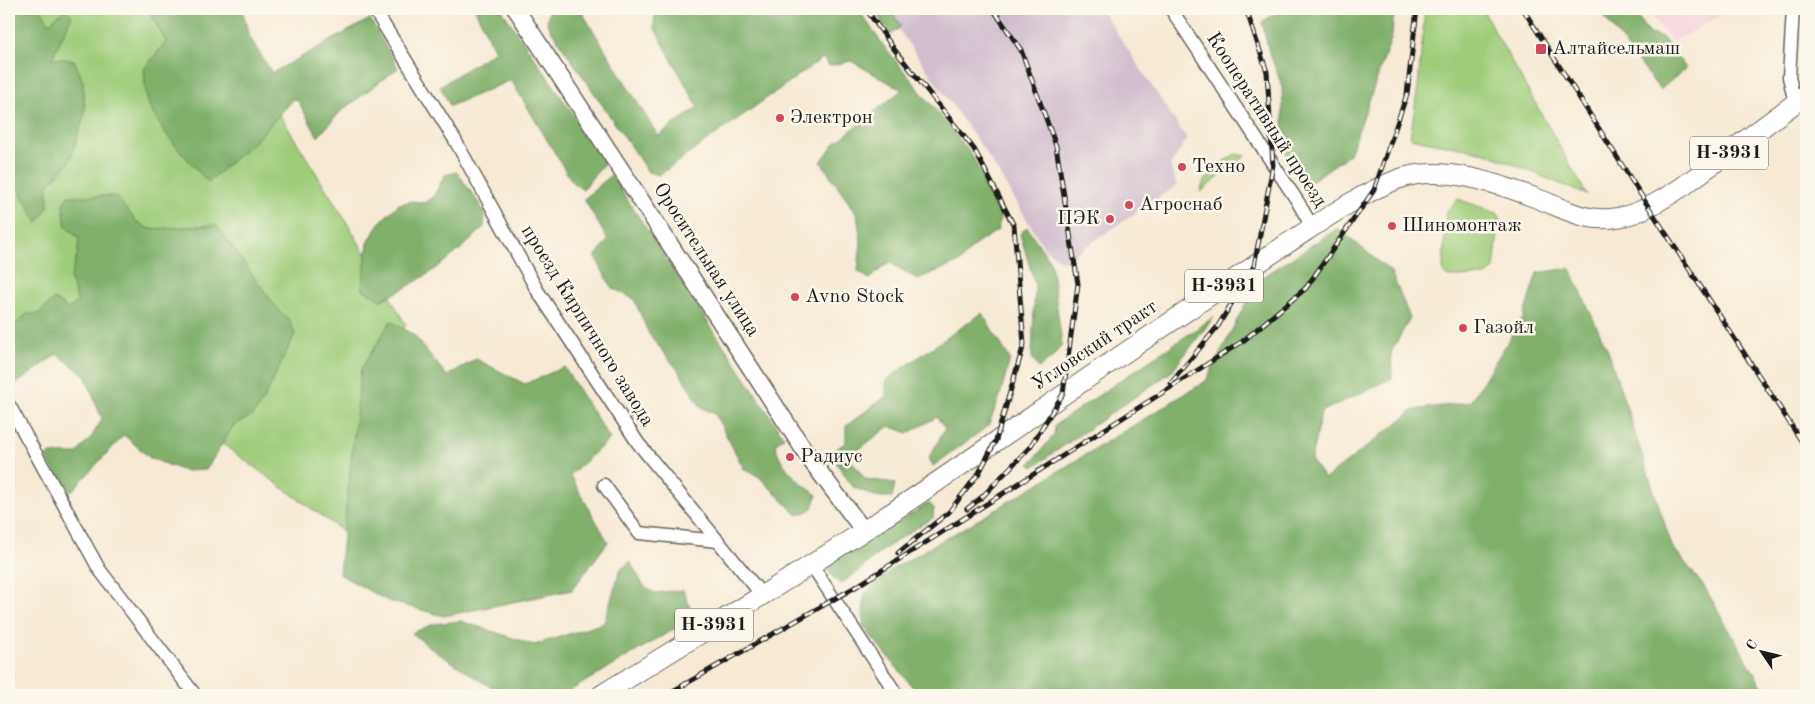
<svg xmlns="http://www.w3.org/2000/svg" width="1815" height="704" font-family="'Old Standard TT',serif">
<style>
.built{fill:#f4cfdd}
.industrial{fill:#d0bdcd}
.green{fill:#a0cd7a;stroke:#5e744b}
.forest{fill:#80b06a;stroke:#4e6643}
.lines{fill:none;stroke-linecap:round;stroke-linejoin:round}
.minor-casing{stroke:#68645d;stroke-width:15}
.major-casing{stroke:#68645d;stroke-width:19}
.highway-casing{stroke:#68645d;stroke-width:21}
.minor{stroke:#fff;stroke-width:12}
.major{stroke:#fff;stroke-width:16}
.highway{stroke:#fff;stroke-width:19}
.rail-casing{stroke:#1c1c1c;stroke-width:5}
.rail{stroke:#fbf7ec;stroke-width:3;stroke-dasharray:9;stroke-linecap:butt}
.poi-dot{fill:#d1495b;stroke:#fbf7ec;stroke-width:2}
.labels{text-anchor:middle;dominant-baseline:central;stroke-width:5;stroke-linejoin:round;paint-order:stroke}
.shield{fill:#fbf7ec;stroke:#5f5e5a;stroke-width:1}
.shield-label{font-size:19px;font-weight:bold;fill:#1c1c1c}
.poi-label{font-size:20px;fill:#1c1c1c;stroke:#fbf7ec;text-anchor:start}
.street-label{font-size:20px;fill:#1c1c1c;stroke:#fbf7ec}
</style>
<rect width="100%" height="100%" fill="#fbf7ec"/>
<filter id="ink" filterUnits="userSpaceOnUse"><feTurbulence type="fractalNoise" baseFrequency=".02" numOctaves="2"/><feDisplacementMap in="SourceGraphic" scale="10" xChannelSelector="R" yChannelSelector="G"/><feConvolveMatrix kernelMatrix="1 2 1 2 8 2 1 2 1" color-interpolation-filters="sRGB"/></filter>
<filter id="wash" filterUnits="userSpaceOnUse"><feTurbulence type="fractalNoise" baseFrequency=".0096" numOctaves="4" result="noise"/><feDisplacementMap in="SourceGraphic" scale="20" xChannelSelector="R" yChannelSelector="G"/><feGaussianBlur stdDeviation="1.12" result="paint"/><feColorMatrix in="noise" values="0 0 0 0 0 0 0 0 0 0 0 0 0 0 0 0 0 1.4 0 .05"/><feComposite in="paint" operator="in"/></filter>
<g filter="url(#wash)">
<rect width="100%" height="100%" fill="#f6ead5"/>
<polygon class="built" points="1647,9 1724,9 1726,13 1672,42"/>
<polygon class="industrial" points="884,9 1101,9 1187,139 1170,166 1177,185 1063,262 1045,249 986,153"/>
<g class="green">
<polygon points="9,9 214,9 352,231 406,325 360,385 384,561 61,327 9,360"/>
<polygon points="1425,9 1482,9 1587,195 1486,153 1410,138 1418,87"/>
<path d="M1235 154 1245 156 1200 192C1204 176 1222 163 1235 154Z"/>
<polygon points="1458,199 1497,213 1500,217 1494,268 1486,276 1449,277 1444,273 1443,268 1446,212"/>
</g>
<g class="forest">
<polygon points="9,9 41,9 49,23 66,9 72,16 52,58 74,60 83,81 85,113 69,163 48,185 48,207 38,223 9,173 11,156 9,154"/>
<path d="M148 9H242L249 36 272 73 370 19 398 68 341 111 318 137 298 101 294 99 255 141 208 182C189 161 162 133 150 108 145 96 145 82 144 69L166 42Z"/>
<polygon points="475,9 501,9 606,162 591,179 583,190 573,183 511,80 450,106 440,86 495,51"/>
<polygon points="549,9 580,9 658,136 698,107 654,27 655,9 858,9 883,45 971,154 1001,212 998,230 975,245 960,262 917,279 889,262 869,279 858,271 861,241 857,215 821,162 834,144 902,90 851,61 829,66 823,58 659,175 648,172 547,24"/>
<polygon points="873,9 890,9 901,26 891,35"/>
<polygon points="1282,9 1394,9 1392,36 1350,154 1310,182 1284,151 1282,86 1268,48 1262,22"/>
<polygon points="1598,9 1632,9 1649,34 1662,37 1686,68 1660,90"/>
<path d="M457 172 485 212 484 227C455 257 419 283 381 300L362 289 368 243 379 223 399 204 413 201 424 203 433 197 445 175Z"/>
<path d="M611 175 784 437 775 444C781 468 798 481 817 495 814 508 811 512 797 515L758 476 744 469 715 414 701 407 678 370 649 334 634 299 612 288 595 257 608 240 584 199Z"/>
<polygon points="68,196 116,196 137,222 149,229 216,225 279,311 289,319 295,334 263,401 253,415 233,426 206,470 184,471 150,458 124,435 69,494 45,457 51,454 76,454 91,438 102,419 85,375 57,354 12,387 9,386 9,330 27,314 38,314 54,299 68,309 78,302 70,279 77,256 79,238 66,227 63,204"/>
<polygon points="1027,227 1051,263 1062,344 1052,358 1039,368 1032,358 1035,284 1020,234"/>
<polygon points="1338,228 1391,272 1410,318 1391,352 1392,378 1321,412 1311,460 1325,479 1414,410 1470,402 1523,318 1537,273 1570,268 1608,351 1672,546 1705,588 1767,695 919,695 863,626 864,594 894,568 990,513 1206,381 1257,281"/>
<polygon points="982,313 1010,359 999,399 988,426 933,466 929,458 945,429 937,417 908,433 889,426 849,457 865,479 895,483 892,497 877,497 853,487 830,454 846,442 846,426 886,396 886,380"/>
<polygon points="1214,317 1171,372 1033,467 1030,464 1054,435 1055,425"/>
<polygon points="391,321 414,335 447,376 476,359 525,384 564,367 610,439 570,475 608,542 572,590 444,616 388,601 339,574 361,369"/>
<path d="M929 503 934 508 933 518C912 530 890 544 871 560 860 570 853 576 840 584L830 574 827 559 841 549H854Z"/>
<polygon points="630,562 644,586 654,593 683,590 694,617 563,695 503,695 432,649 412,633 433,624 461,621 534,645 604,623 620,570"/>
</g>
</g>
<g filter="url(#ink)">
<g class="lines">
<defs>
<g id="minor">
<polyline points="374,9 455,140 537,290 638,443 762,595"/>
<polyline points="1171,9 1298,202 1312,227"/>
<polyline points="1793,9 1789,77 1795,103"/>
<polyline points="9,405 99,569 195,695"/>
<polyline points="604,485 639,533 718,541"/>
<polyline points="811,564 897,695"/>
</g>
<polyline id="major" points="516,9 812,462 864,531"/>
<path id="highway" d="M601 695C688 641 776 588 862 532 953 473 1041 409 1132 348 1184 313 1236 278 1288 243 1322 221 1358 195 1396 180 1438 163 1496 183 1536 198 1566 209 1586 224 1620 217 1640 214 1665 198 1682 187L1806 95"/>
</defs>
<use href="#minor" class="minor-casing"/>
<use href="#major" class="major-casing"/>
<use href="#highway" class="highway-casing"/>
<use href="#minor" class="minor"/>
<use href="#major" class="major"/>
<use href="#highway" class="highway"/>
<defs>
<g id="rail">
<polyline points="866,9 894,49 974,149 1014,226 1024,344 996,440 979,473 949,512 898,553"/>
<polyline points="1523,9 1648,206 1806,448"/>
<polyline points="1171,383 1218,326 1254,266 1273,165 1267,72 1246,9"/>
<polyline points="967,509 982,497 1030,447 1063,394 1078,284 1056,146 1021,50 993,9"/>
<polyline points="666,695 857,586 1165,391 1243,341 1306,288 1374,190 1407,94 1417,9"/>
</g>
</defs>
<use href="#rail" class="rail-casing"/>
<use href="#rail" class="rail"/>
</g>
</g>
<g class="poi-dot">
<rect x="1535" y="43" width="12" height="12" rx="2.5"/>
<circle cx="780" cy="118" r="5"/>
<circle cx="1182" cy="167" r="5"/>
<circle cx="1129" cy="205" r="5"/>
<circle cx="1110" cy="219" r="5"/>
<circle cx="1392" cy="226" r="5"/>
<circle cx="795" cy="297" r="5"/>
<circle cx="1463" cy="328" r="5"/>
<circle cx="790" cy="457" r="5"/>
</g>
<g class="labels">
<g class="shield">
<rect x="1690" y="136.5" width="78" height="33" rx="4"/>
<rect x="1185" y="269.5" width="78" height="33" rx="4"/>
<rect x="675" y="608.5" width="78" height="33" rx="4"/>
</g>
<g class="shield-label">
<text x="1729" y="153">Н-3931</text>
<text x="1224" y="286">Н-3931</text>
<text x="714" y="625">Н-3931</text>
</g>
<g class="poi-label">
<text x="1552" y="49">Алтайсельмаш</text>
<text x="790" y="118">Электрон</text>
<text x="1192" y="167">Техно</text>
<text x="1139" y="205">Агроснаб</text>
<text x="1100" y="219" text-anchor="end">ПЭК</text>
<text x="1402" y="226">Шиномонтаж</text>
<text x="805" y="297">Avno Stoсk</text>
<text x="1473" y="328">Газойл</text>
<text x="800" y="457">Радиус</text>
</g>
<g class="street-label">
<text transform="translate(1266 120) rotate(57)">Кооперативный проезд</text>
<text transform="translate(706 260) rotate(57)">Оросительная улица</text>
<text transform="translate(587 326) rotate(58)">проезд Кирпичного завода</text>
<text transform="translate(1095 346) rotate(-34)">Угловский тракт</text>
</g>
</g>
<rect width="1815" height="704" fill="none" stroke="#fbf7ec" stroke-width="30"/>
<g transform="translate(1762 652) rotate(305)" stroke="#fbf7ec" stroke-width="4" paint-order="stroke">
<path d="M0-4L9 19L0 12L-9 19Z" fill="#1c1c1c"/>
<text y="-8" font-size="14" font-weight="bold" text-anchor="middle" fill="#1c1c1c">С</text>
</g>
</svg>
